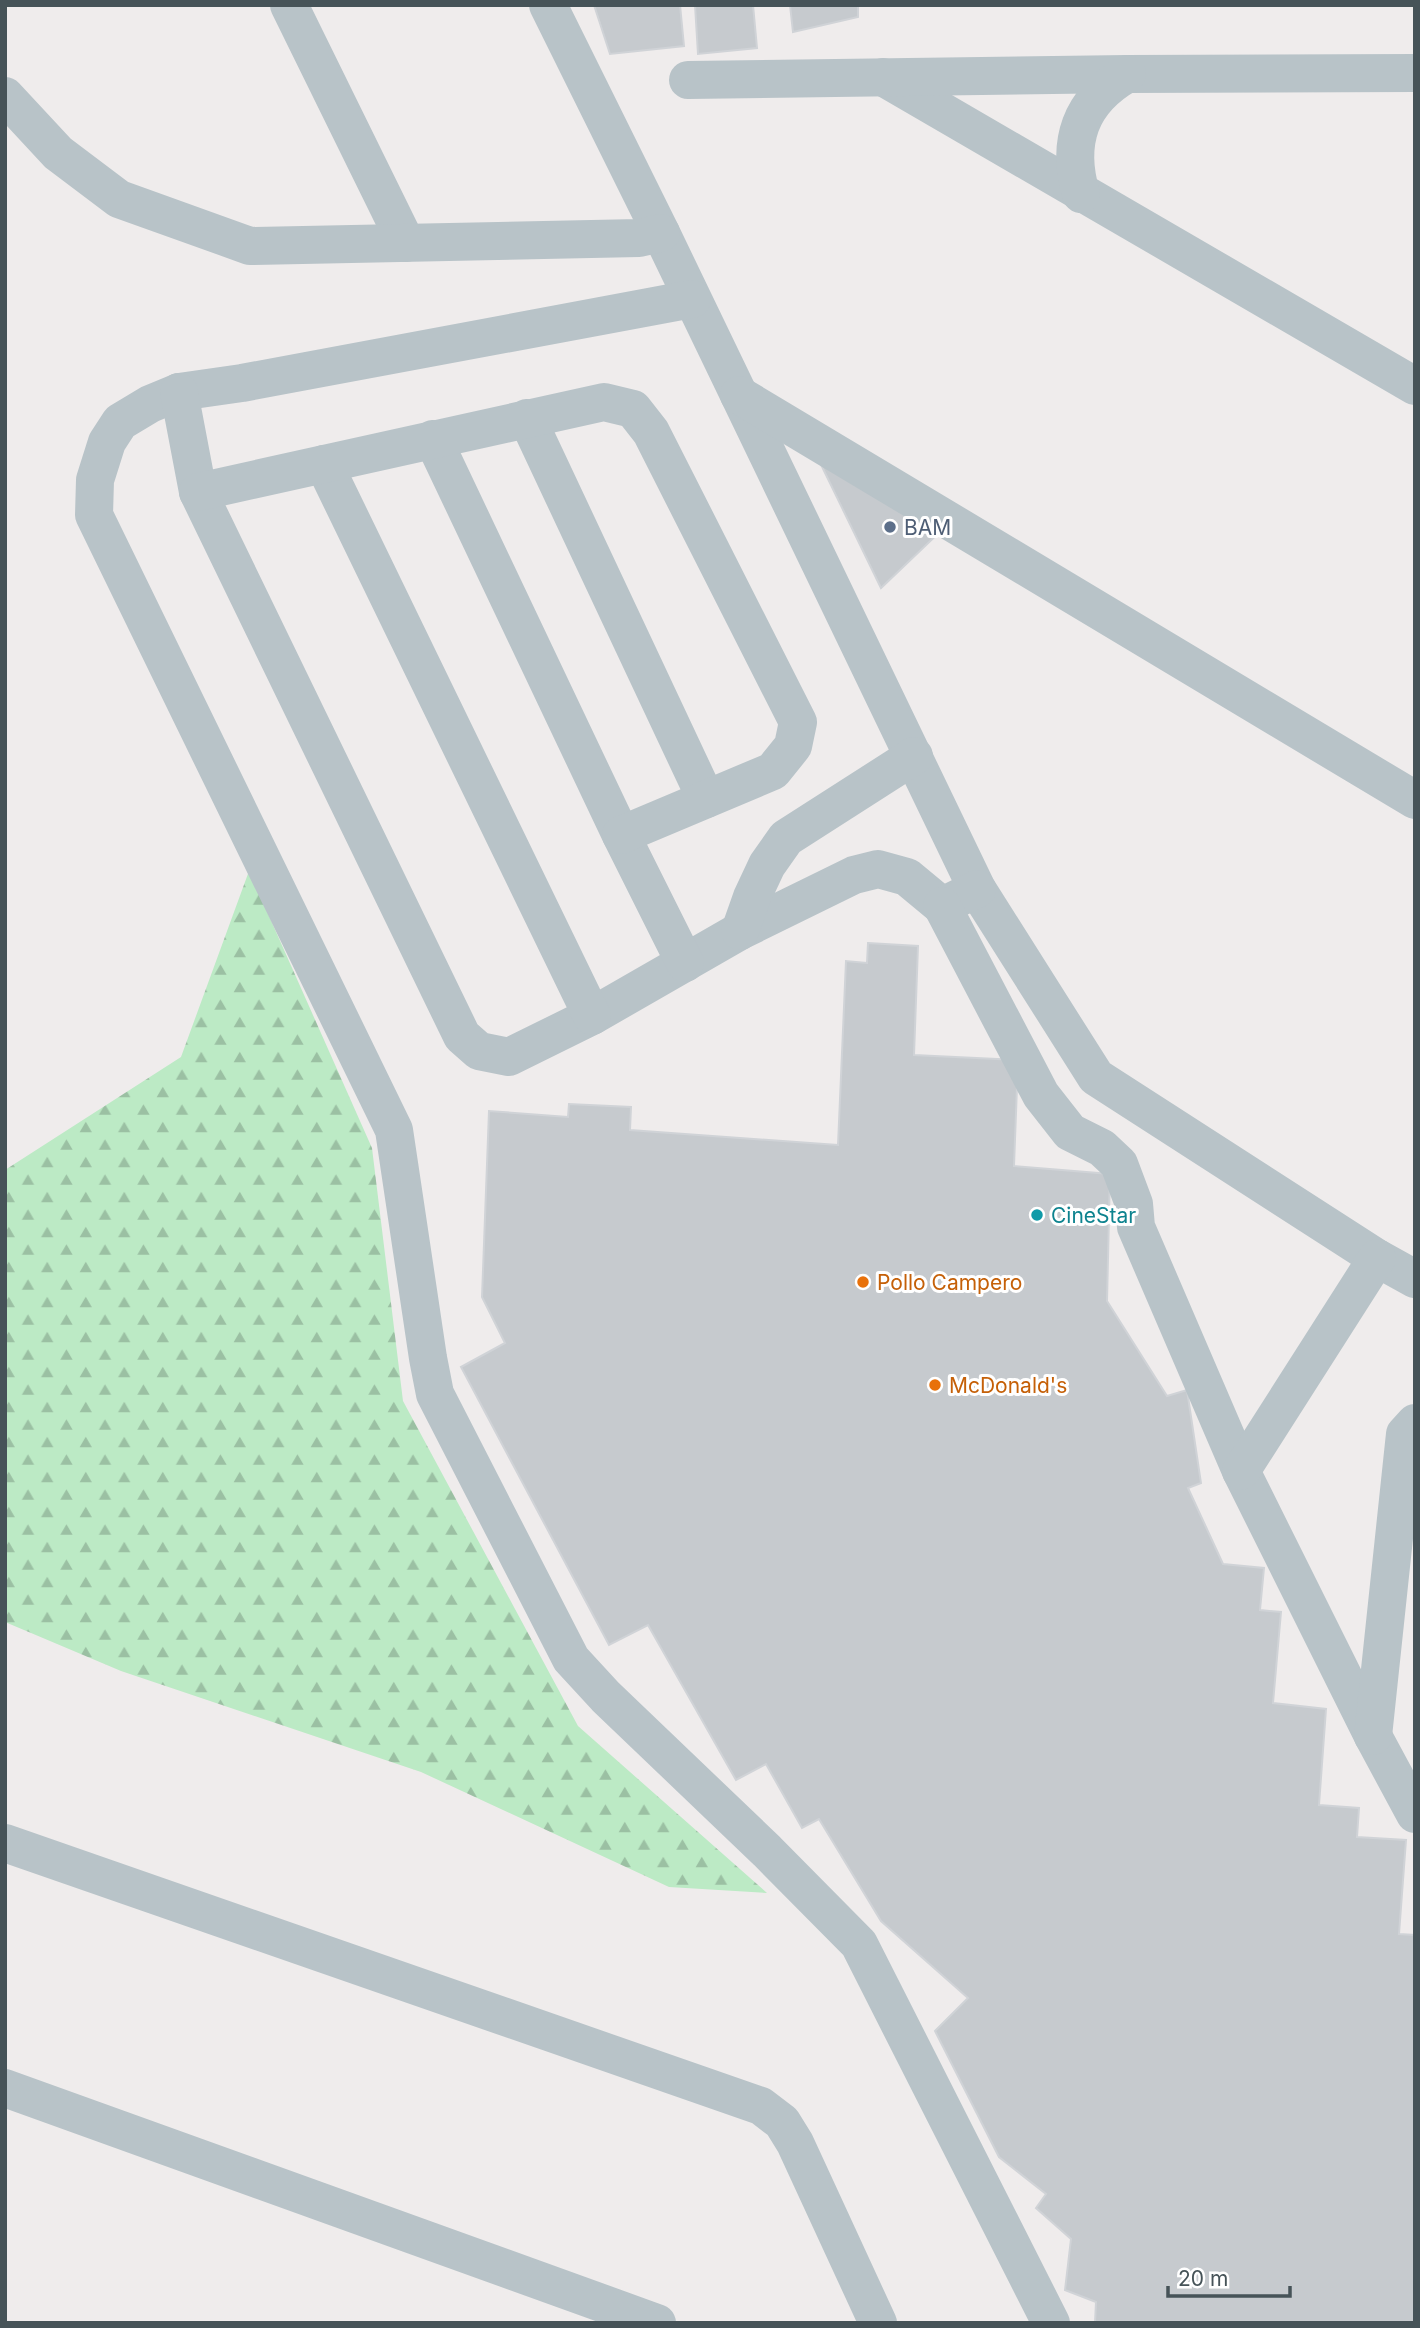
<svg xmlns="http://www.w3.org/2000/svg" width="1420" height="2328" font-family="Inter,sans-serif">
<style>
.forest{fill:url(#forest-firs)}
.building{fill:#c6cace;stroke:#d0d3d7;stroke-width:2}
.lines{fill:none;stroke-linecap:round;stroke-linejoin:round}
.minor{stroke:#b8c3c8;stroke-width:38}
.service-dot{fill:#5c6f8a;stroke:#fff;stroke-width:2.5}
.culture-dot{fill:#0f9aa8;stroke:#fff;stroke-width:2.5}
.food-dot{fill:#e8710a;stroke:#fff;stroke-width:2.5}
.labels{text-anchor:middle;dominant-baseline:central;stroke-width:6;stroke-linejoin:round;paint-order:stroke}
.service-label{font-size:21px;fill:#4e5e75;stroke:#fff;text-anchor:start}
.culture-label{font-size:21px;fill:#0d838f;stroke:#fff;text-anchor:start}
.food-label{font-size:21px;fill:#c56008;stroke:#fff;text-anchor:start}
</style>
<defs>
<pattern id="forest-firs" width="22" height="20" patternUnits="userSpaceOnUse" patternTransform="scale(1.75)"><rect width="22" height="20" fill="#bceac5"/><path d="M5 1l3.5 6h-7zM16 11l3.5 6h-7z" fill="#9bc0a3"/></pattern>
</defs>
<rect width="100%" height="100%" fill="#efecec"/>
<polygon class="forest" points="249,871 372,1148 403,1401 578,1726 767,1893 669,1887 421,1772 121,1671 5,1622 5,1170 181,1057"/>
<g class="building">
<polygon points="594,5 680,5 684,46 610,54"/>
<polygon points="695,5 753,5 757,48 698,54"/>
<polygon points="790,5 858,5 858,17 793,32"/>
<polygon points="812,446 945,527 881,588"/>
<polygon points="868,943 918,946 914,1055 1018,1060 1014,1166 1110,1174 1107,1301 1167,1396 1187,1390 1201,1483 1188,1488 1223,1564 1264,1568 1260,1610 1281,1612 1273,1703 1326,1709 1319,1805 1359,1808 1357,1837 1406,1840 1399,1934 1415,1935 1415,2323 1095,2323 1096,2302 1065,2290 1071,2239 1036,2208 1046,2194 999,2157 935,2031 968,1998 881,1921 819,1819 802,1828 766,1764 736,1780 648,1625 609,1645 461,1367 505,1343 482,1297 489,1111 568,1117 569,1104 631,1107 630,1130 838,1145 846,961 867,963"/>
</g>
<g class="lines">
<g class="minor">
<polyline points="289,5 406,243"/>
<polyline points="548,5 661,233 977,889 1096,1077 1377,1258 1415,1279"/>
<polyline points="883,77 1415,386"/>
<polyline points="688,80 1127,74 1415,73"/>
<polyline points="5,96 58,153 119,199 250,246 639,238 661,233"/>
<path d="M1081 194C1066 142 1080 101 1127 74"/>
<polyline points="692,299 242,383 179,392 150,404 120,422 107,442 95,480 94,515 394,1130 428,1358 435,1394 571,1659 606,1697 767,1851 859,1944 1051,2323"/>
<polyline points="179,392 198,492 462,1036 479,1051 509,1057 592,1016 740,931 854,875 878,869 907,877 942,906 977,889"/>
<polyline points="739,395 1415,800"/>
<polyline points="527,418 706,799"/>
<polyline points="433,439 621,835 685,963"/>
<polyline points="324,464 592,1016"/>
<polyline points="198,492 604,402 633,409 651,432 798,722 793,746 773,771 621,835"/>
<polyline points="942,906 1041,1095 1070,1132 1102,1148 1119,1164 1134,1204 1136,1227 1241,1471 1373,1736 1415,1814"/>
<polyline points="740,931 752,897 767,865 786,838 914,756"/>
<polyline points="1241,1471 1377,1258"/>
<polyline points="1373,1736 1405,1434 1415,1423"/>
<polyline points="5,1843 761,2106 782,2122 795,2143 878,2323"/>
<polyline points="5,2088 657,2323"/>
</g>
</g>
<circle class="service-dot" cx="890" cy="527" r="7"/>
<circle class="culture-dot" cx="1037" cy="1215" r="7"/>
<g class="food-dot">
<circle cx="863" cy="1282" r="7"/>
<circle cx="935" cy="1385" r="7"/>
</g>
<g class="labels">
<g class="service-label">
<text x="904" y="527">BAM</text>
</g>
<g class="culture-label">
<text x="1051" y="1215">CineStar</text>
</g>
<g class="food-label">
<text x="877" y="1282">Pollo Campero</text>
<text x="949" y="1385">McDonald's</text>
</g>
</g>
<rect width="1420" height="2328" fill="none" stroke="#465358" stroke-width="14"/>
<path d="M1168 2286v10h122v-10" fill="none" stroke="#465358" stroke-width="3.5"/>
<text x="1178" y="2286" font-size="21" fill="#465358" stroke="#ffffff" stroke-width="5" paint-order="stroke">20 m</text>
</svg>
